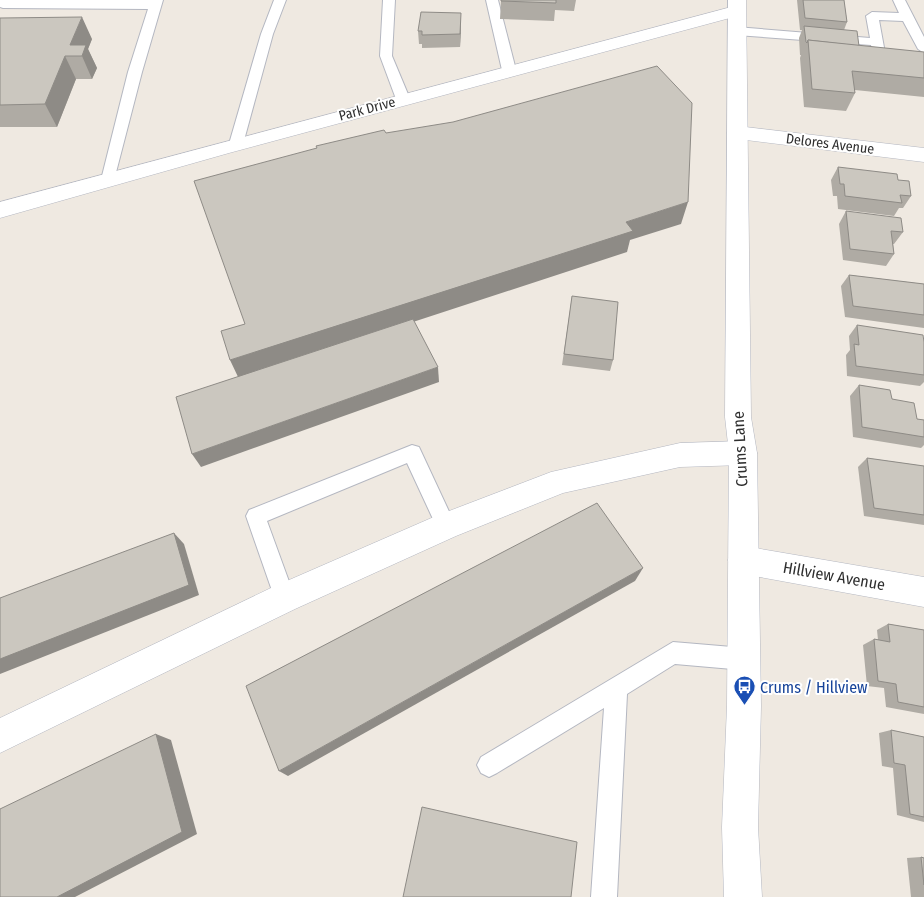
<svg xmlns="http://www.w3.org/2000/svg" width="924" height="897" font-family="'Fira Sans Condensed',sans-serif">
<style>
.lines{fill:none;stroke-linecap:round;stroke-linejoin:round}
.service-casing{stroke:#b4b7c1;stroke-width:2}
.minor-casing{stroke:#b4b7c1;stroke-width:1}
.secondary-casing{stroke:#b4b7c1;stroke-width:1}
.service{fill:#fff;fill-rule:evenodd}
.minor{fill:#fff;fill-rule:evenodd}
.secondary{fill:#fff;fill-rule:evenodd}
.wall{fill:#afaba4}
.shaded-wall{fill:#8e8b86}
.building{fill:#cbc7bf;stroke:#8e8b86}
.labels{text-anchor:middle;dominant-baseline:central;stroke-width:4;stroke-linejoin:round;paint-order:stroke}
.far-street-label{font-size:14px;fill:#2e2e2e;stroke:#fff}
.street-label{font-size:16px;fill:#2e2e2e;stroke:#fff}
.transit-label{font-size:16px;fill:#164399;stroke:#fff;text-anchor:start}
</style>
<rect width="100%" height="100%" fill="#efe9e1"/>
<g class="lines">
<defs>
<g id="service">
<polygon points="0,0 163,0 142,72 113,184 108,185 101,180 128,72 148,9 3,8 0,7"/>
<polygon points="274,0 286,0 273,34 243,144 241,147 231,147 229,144 261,34"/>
<polygon points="383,0 395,0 392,56 410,99 403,103 396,99 380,56"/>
<polygon points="486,0 498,0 516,70 514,73 504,73 502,70"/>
<polygon points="893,0 905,0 924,37 924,53 918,49 903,21 879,20 885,53 879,57 873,53 871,45 736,35 730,31 736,27 870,38 866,16 872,12 899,13"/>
<polygon points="412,445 419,447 453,520 456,526 453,532 446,535 439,532 407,463 267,521 295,598 291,605 284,608 277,605 246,516 249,510"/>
<polygon points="673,642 744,648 752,651 755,659 752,667 744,670 675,664 627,694 617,897 591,897 604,708 497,773 489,777 481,773 477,765 481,757"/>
</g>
<g id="minor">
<polygon points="735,6 741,7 744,11 741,15 229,153 0,218 0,202"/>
<polygon points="737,126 924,148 924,162 730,138 727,133 730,128"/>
<polygon points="743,441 753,445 757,453 753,461 743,465 680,467 563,493 456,536 295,609 0,753 0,718 273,587 436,516 551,472 680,443"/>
<polygon points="743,546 924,577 924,607 743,574 732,570 728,560 732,550"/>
</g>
<polygon id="secondary" points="728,0 746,0 751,417 757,453 761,706 758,827 762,897 724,897 722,827 727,706 729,453 725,417"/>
</defs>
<use href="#service" class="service-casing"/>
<use href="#minor" class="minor-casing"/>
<use href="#secondary" class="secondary-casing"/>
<use href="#service" class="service"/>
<use href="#minor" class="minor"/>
<use href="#secondary" class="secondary"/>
</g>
<g class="wall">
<polygon points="501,0 576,0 574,11 555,10 554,21 500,19"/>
<polygon points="797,0 844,0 847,22 844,30 859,46 924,52 924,97 855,90 855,93 846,111 804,107 800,58 801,55 800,55 799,38 802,30 800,30"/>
<polygon points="0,18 92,39 88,49 97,68 92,79 76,79 57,127 0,127"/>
<polygon points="461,26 460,47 422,48 422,44 419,44 418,31"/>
<polygon points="838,167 898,180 911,196 903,208 899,208 894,216 838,209 837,196 833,196 831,180"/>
<polygon points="846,211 903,232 894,244 893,244 894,254 886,266 843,260 839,224"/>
<polygon points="849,275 924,284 924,328 845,317 841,286"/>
<polygon points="572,296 613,360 610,371 562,365"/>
<polygon points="857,325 924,375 924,382 920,386 847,376 846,355 850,350 849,336"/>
<polygon points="859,385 917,419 924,420 924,445 921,448 853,437 850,396"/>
<polygon points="867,458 924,466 924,525 864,516 858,467"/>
<polygon points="888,624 924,630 924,714 886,707 884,688 867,686 863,645 874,639 878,640 877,630"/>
<polygon points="891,730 924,737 924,822 897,815 893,768 882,766 879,733"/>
<polygon points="921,857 924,858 924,897 911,897 907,858"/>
</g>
<g class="shaded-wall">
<polygon points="461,13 461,26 460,47 460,34"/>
<polygon points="82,17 92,39 88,49 97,68 92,79 82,56 70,45"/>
<polygon points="65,56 76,79 57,127 45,104"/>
<polygon points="688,202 681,224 630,240 627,252 239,379 230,360 626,222"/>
<polygon points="438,367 439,382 201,467 192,454"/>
<polygon points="174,533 184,544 199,595 0,674 0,659"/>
<polygon points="643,568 635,581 288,776 279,771"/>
<polygon points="156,734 171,740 197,834 75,897 57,897"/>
</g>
<g class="building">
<polygon points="501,0 556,0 556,3 501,1"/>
<polygon points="803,0 844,0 847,22 805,18"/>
<polygon points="421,12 461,13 460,34 422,35 422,31 418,31"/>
<polygon points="82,17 70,45 86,45 82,56 65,56 45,104 0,105 0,18"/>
<polygon points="804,26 857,31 859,46 808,40 807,43 806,42"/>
<polygon points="808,40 924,52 924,78 852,71 855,93 812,89"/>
<polygon points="657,66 692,103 688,202 626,222 633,231 230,360 221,331 245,324 194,181 317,148 316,146 384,130 386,133 453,122"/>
<polygon points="838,167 897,174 898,180 909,181 911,196 900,195 902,203 845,196 844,184 840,184"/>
<polygon points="846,211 901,218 903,232 891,231 894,254 850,249"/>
<polygon points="849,275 924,284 924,315 853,306"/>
<polygon points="572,296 618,302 613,360 564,354"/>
<polygon points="413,319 438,367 192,454 176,397"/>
<polygon points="857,325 923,335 924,342 924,375 856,366 854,344 859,345"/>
<polygon points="859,385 890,390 892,399 914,403 917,419 924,420 924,437 862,427"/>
<polygon points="867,458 924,466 924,515 874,508"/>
<polygon points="597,503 643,568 279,771 246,686"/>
<polygon points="174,533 189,585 0,659 0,598"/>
<polygon points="888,624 924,630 924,707 898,702 896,684 878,681 874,639 890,642"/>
<polygon points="891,730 924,737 924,817 910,814 905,765 894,763"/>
<polygon points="156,734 182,832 57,897 0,897 0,809"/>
<polygon points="422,807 577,842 571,897 403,897"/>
<polygon points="921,857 924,858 924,885"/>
</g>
<defs>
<symbol id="bus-pin" viewBox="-11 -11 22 30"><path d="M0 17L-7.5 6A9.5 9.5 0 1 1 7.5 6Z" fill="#1a4fb4" stroke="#fff"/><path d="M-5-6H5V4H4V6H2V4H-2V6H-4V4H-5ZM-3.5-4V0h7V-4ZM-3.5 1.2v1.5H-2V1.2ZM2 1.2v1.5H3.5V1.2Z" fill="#fff"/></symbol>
</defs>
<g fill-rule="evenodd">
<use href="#bus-pin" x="732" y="674" width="25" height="34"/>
</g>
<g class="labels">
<g class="far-street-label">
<text transform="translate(367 109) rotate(-15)">Park Drive</text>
<text transform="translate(830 144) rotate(7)">Delores Avenue</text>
</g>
<g class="street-label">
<text transform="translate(740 449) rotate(-93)">Crums Lane</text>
<text transform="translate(834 576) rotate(10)">Hillview Avenue</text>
</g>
<g class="transit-label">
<text x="760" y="687">Crums / Hillview</text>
</g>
</g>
</svg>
